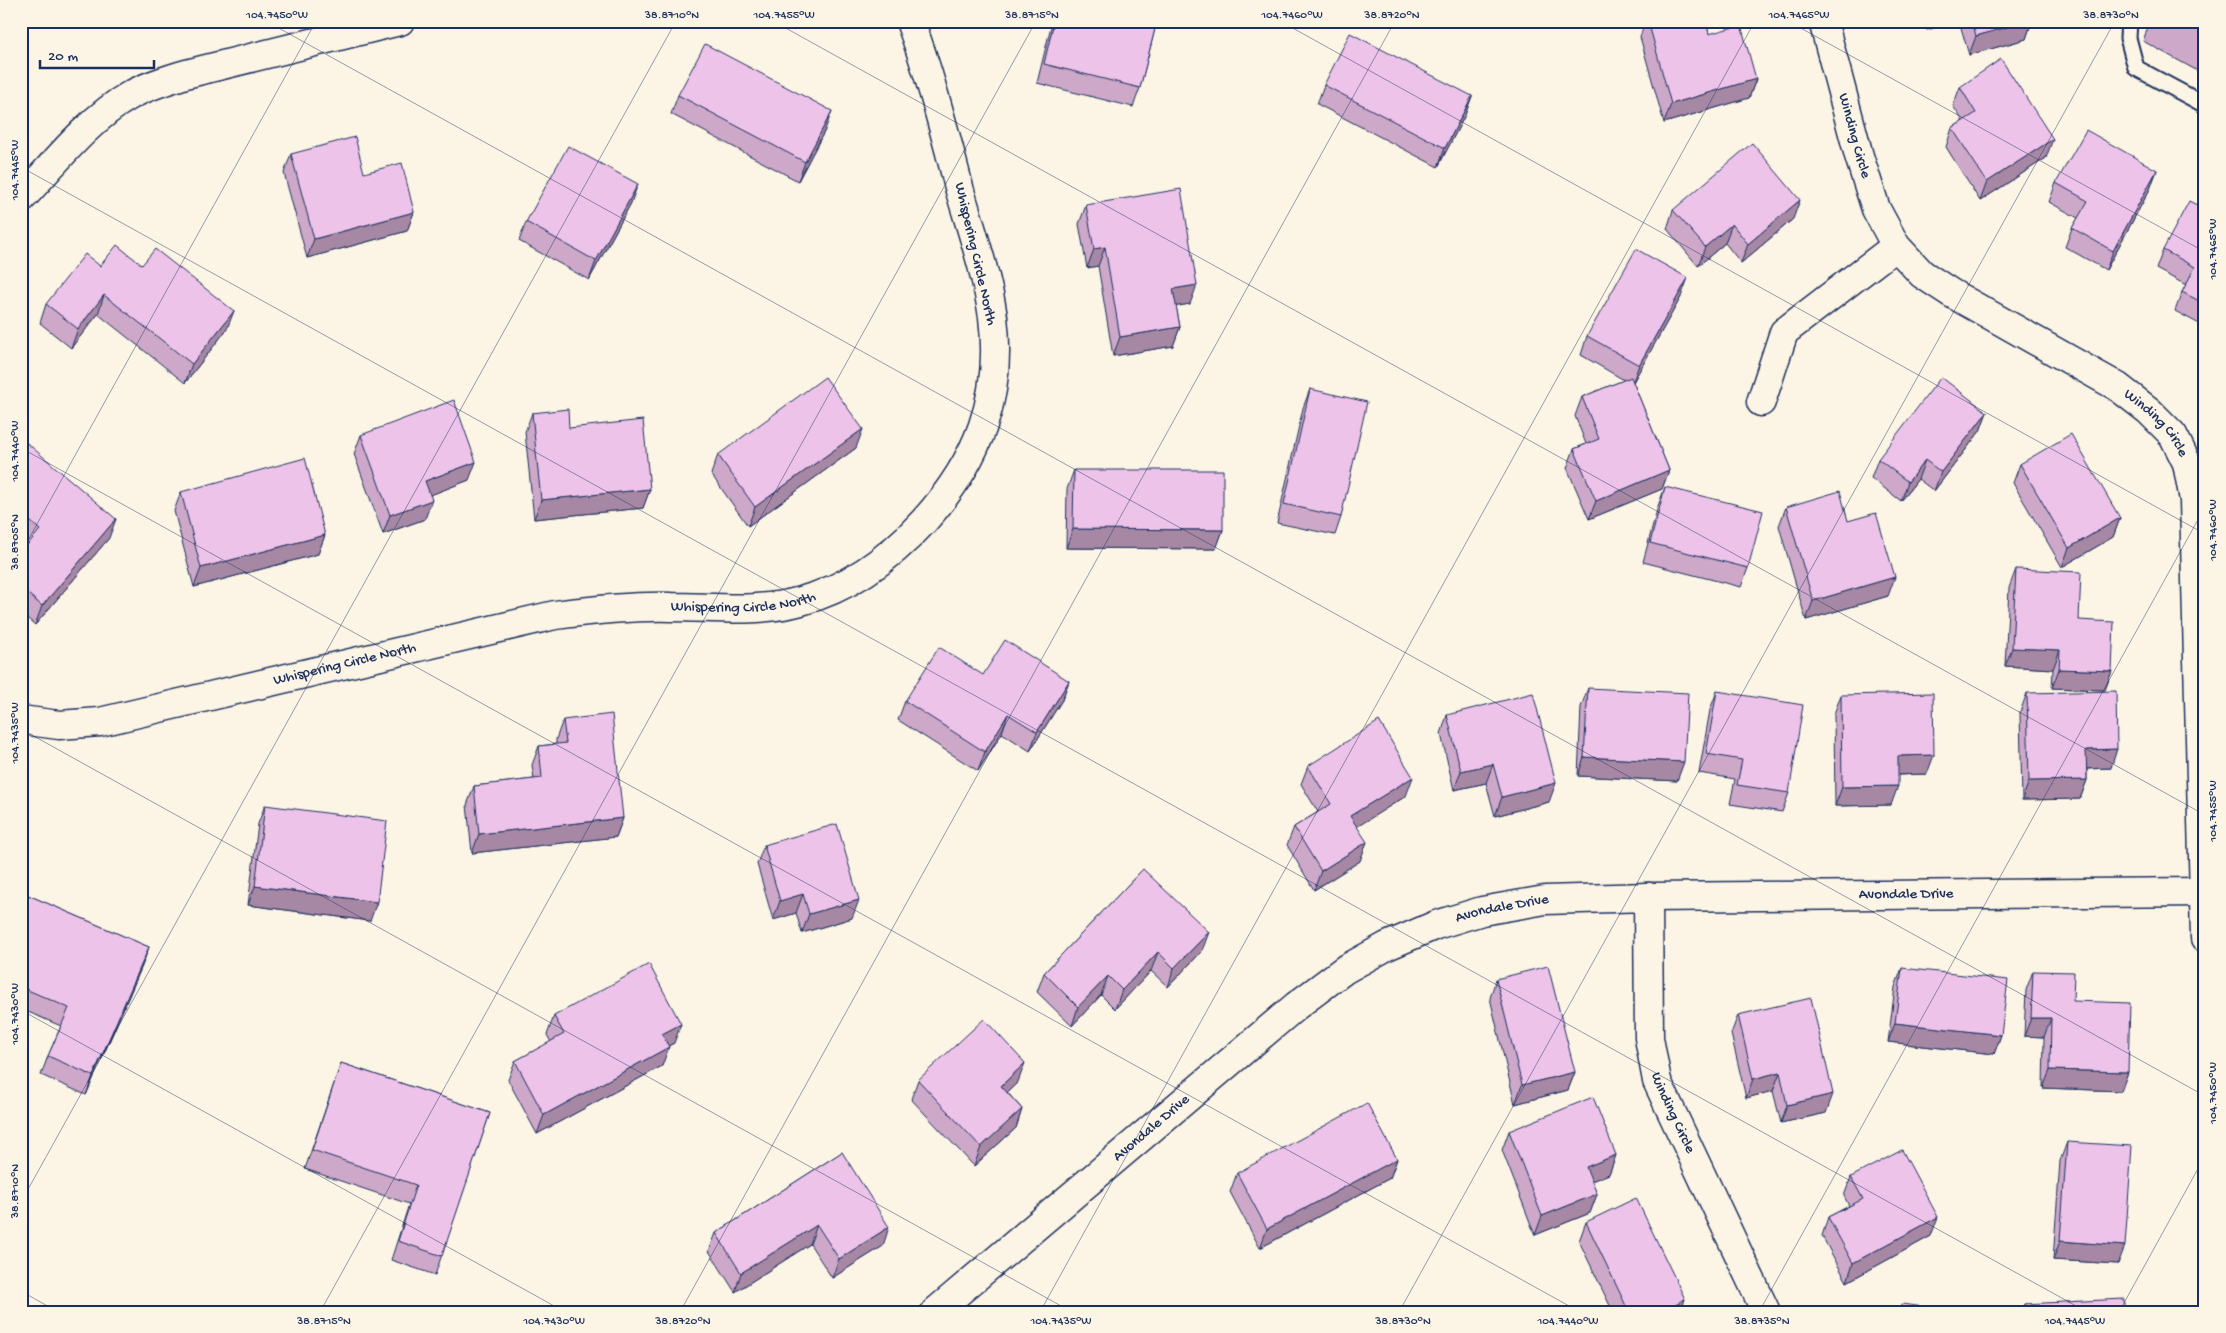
<svg xmlns="http://www.w3.org/2000/svg" width="2226" height="1333" font-family="'Gochi Hand',sans-serif">
<style>
.lines{fill:none;stroke-linecap:round;stroke-linejoin:round}
.lane-casing{stroke:#1b2f5e;stroke-width:19}
.street-casing{stroke:#1b2f5e;stroke-width:31}
.lane{stroke:#fcf5e5;stroke-width:15}
.street{stroke:#fcf5e5;stroke-width:28}
.wall{fill:#cda8c9;stroke:#1b2f5e}
.shaded-wall{fill:#a788a4;stroke:#1b2f5e}
.building{fill:#eec3ea;stroke:#1b2f5e}
.ticks{fill:none;stroke:#1b2f5e;stroke-width:1;stroke-opacity:0.45}
.labels{text-anchor:middle;dominant-baseline:central;stroke-width:4;stroke-linejoin:round;paint-order:stroke}
.street-label{font-size:15px;fill:#1b2f5e;stroke:#fcf5e5}
.neatline{fill:none;stroke:#1b2f5e;stroke-width:2}
.ticks-label{font-size:12px;text-anchor:middle;fill:#1b2f5e}
</style>
<rect width="100%" height="100%" fill="#fcf5e5"/>
<filter id="ink" filterUnits="userSpaceOnUse"><feTurbulence type="fractalNoise" baseFrequency=".02" numOctaves="2"/><feDisplacementMap in="SourceGraphic" scale="10" xChannelSelector="R" yChannelSelector="G"/><feConvolveMatrix kernelMatrix="1 2 1 2 8 2 1 2 1" color-interpolation-filters="sRGB"/></filter>
<g filter="url(#ink)">
<g class="lines">
<defs>
<polyline id="lane" points="2129,21 2128,38 2136,68 2205,105"/>
<g id="street">
<path id="s1" d="M1823 21 1859 156 1876 209 1896 246 1922 274 1951 293 2118 387 2149 411 2173 435 2187 463 2194 500 2205 938"/>
<path d="M21 199C52 166 90 118 129 96 146 86 167 80 186 74L400 21"/>
<polyline points="1761,402 1784,332 1896,246"/>
<path id="s2" d="M21 720 59 725 100 722 555 615C594 610 632 606 671 607 715 607 758 613 801 601 849 588 891 557 924 521 978 461 1003 398 993 317 987 275 972 232 960 191 945 134 931 77 910 21"/>
<path id="s3" d="M1648 897 1649 1038 1657 1081 1766 1312"/>
<path id="s4" d="M935 1312 1296 1006 1344 970 1387 946 1436 925 1482 911 1545 900 1648 897 2205 892"/>
</g>
</defs>
<use href="#lane" class="lane-casing"/>
<use href="#street" class="street-casing"/>
<use href="#lane" class="lane"/>
<use href="#street" class="street"/>
</g>
<g class="wall">
<polygon points="1053,21 1157,21 1140,88 1133,107 1037,83 1050,30"/>
<polygon points="1645,21 1706,21 1709,34 1756,79 1749,98 1664,123 1640,37"/>
<polygon points="1925,21 1955,21 1927,30"/>
<polygon points="1959,21 2032,21 2026,39 1969,55"/>
<polygon points="2150,21 2205,21 2205,75 2143,41"/>
<polygon points="1324,85 1472,96 1465,115 1438,167 1317,104"/>
<polygon points="1960,87 2046,158 1980,201 1946,147 1952,128 1963,121 1953,106"/>
<polygon points="678,95 825,130 798,181 671,114"/>
<polygon points="291,154 364,173 414,212 407,231 307,258 284,173"/>
<polygon points="2157,170 2150,189 2106,270 2065,247 2072,228 2078,218 2049,202 2056,183"/>
<polygon points="631,203 589,280 519,241 526,222"/>
<polygon points="1086,205 1190,304 1176,306 1180,327 1173,346 1113,356 1098,266 1087,268 1079,224"/>
<polygon points="2205,209 2205,327 2175,311 2182,292 2186,285 2156,269 2163,250"/>
<polygon points="1673,210 1793,219 1741,263 1725,243 1698,266 1667,229"/>
<polygon points="142,265 227,329 185,383 98,314 71,348 40,323 46,304 100,266"/>
<polygon points="1681,297 1633,382 1669,470 1662,489 1589,519 1567,468 1574,449 1586,444 1575,416 1582,397 1624,380 1581,355 1587,336"/>
<polygon points="1310,389 1341,517 1335,535 1277,523 1303,408"/>
<polygon points="1987,412 1980,431 1934,491 1918,479 1901,501 1871,478 1878,459"/>
<polygon points="532,413 569,428 650,489 643,508 534,519 525,432"/>
<polygon points="361,435 469,480 430,495 425,519 383,534 354,454"/>
<polygon points="856,448 748,526 711,474 718,455"/>
<polygon points="21,450 109,538 35,625 21,613 21,552 28,544 21,538"/>
<polygon points="2020,464 2120,518 2113,537 2062,567 2013,483"/>
<polygon points="1074,470 1223,530 1216,549 1066,548 1067,489"/>
<polygon points="1665,487 1748,568 1741,587 1643,562 1658,506"/>
<polygon points="181,492 325,535 318,554 194,587 174,511"/>
<polygon points="1786,507 1848,521 1888,596 1806,620 1779,526"/>
<polygon points="2016,569 2079,620 2112,671 2105,690 2052,688 2053,669 2005,666 2009,588"/>
<polygon points="983,675 1069,681 1062,700 1030,751 1002,733 978,771 898,720 905,701"/>
<polygon points="1588,688 1677,781 1578,776 1581,707"/>
<polygon points="1717,691 1789,793 1782,812 1730,804 1735,779 1699,773 1710,710"/>
<polygon points="2027,693 2111,768 2087,769 2087,780 2080,799 2022,800 2020,712"/>
<polygon points="1841,695 1927,774 1898,775 1891,805 1835,806 1834,714"/>
<polygon points="1447,715 1549,802 1495,816 1486,783 1454,790 1441,734"/>
<polygon points="563,720 623,818 616,837 472,853 467,805 474,786 534,779 532,765 539,746 556,744 556,739"/>
<polygon points="1308,766 1406,796 1357,826 1360,861 1314,890 1287,845 1294,827 1318,812 1301,784"/>
<polygon points="265,805 370,921 248,905 258,824"/>
<polygon points="764,845 852,918 802,933 796,913 773,920 757,864"/>
<polygon points="1143,869 1202,951 1168,987 1151,971 1115,1009 1101,995 1072,1026 1037,992 1044,973"/>
<polygon points="21,892 149,947 142,966 86,1095 41,1075 48,1056 61,1026 21,1009"/>
<polygon points="1902,968 2001,1035 1994,1054 1888,1042 1895,987"/>
<polygon points="2033,971 2073,1001 2128,1072 2121,1091 2043,1088 2044,1037 2024,1036 2026,990"/>
<polygon points="1496,979 1575,1072 1568,1090 1515,1104 1490,998"/>
<polygon points="1738,1015 1826,1113 1781,1123 1773,1091 1746,1098 1731,1034"/>
<polygon points="554,1016 674,1043 668,1046 662,1066 537,1134 508,1080 515,1061 551,1042 547,1035"/>
<polygon points="341,1063 490,1113 435,1275 391,1260 409,1204 305,1169"/>
<polygon points="918,1080 1018,1082 1007,1092 1022,1109 1016,1128 974,1166 911,1099"/>
<polygon points="1509,1131 1616,1155 1609,1174 1591,1181 1597,1194 1590,1213 1535,1235 1502,1150"/>
<polygon points="2067,1142 2118,1264 2053,1260 2060,1161"/>
<polygon points="842,1152 883,1246 832,1278 810,1244 735,1292 709,1251 716,1233"/>
<polygon points="1397,1159 1390,1178 1260,1248 1230,1192 1237,1173"/>
<polygon points="1851,1177 1931,1236 1847,1282 1822,1236 1828,1217 1849,1206 1844,1196"/>
<polygon points="1586,1222 1681,1312 1613,1312 1579,1241"/>
<polygon points="2024,1304 2124,1312 2021,1312"/>
</g>
<g class="shaded-wall">
<polygon points="1930,21 1955,21 1927,30"/>
<polygon points="2028,21 2032,21 2026,39 1969,55 1976,36"/>
<polygon points="1756,79 1749,98 1664,123 1671,104"/>
<polygon points="1472,96 1465,115 1438,167 1445,148"/>
<polygon points="832,111 825,130 798,181 805,162"/>
<polygon points="2053,139 2046,158 1980,201 1987,182"/>
<polygon points="2157,170 2150,189 2106,270 2113,251"/>
<polygon points="638,184 631,203 589,280 596,261"/>
<polygon points="1800,200 1793,219 1741,263 1748,244"/>
<polygon points="414,212 407,231 307,258 314,239"/>
<polygon points="1732,224 1725,243 1698,266 1705,247"/>
<polygon points="1105,247 1098,266 1087,268 1094,249"/>
<polygon points="1688,278 1681,297 1632,384 1639,365"/>
<polygon points="1197,285 1190,304 1167,308 1173,289"/>
<polygon points="104,295 98,314 71,348 78,329"/>
<polygon points="234,311 227,329 185,383 192,364"/>
<polygon points="1180,327 1173,346 1113,356 1120,337"/>
<polygon points="1987,412 1980,431 1934,491 1941,472"/>
<polygon points="863,429 856,448 748,526 755,507"/>
<polygon points="1925,460 1918,479 1901,501 1908,482"/>
<polygon points="476,462 469,480 418,500 425,481"/>
<polygon points="1669,470 1662,489 1589,519 1596,501"/>
<polygon points="650,489 643,508 534,519 541,500"/>
<polygon points="432,500 425,519 383,534 390,515"/>
<polygon points="2120,518 2113,537 2062,567 2069,548"/>
<polygon points="116,519 109,538 35,625 42,606"/>
<polygon points="1073,529 1223,530 1216,549 1066,548"/>
<polygon points="325,535 318,554 194,587 201,568"/>
<polygon points="1895,577 1888,596 1806,620 1813,601"/>
<polygon points="2012,648 2060,650 2053,669 2005,666"/>
<polygon points="2059,669 2112,671 2105,690 2052,688"/>
<polygon points="1069,681 1062,700 1030,751 1037,732"/>
<polygon points="1008,714 1002,733 978,771 985,752"/>
<polygon points="2117,749 2111,768 2079,769 2086,750"/>
<polygon points="1934,755 1927,774 1891,775 1898,756"/>
<polygon points="1584,757 1684,762 1677,781 1578,776"/>
<polygon points="1493,764 1486,783 1454,790 1461,771"/>
<polygon points="1413,777 1406,796 1344,835 1350,816"/>
<polygon points="2087,780 2080,799 2022,800 2029,781"/>
<polygon points="1556,783 1549,802 1495,816 1502,797"/>
<polygon points="1898,786 1891,805 1835,806 1842,787"/>
<polygon points="623,818 616,837 472,853 479,834"/>
<polygon points="1367,842 1360,861 1314,890 1321,871"/>
<polygon points="255,886 377,902 370,921 248,905"/>
<polygon points="803,894 796,913 773,920 780,901"/>
<polygon points="859,900 852,918 802,933 809,914"/>
<polygon points="1209,932 1202,951 1168,987 1174,968"/>
<polygon points="149,947 142,966 86,1095 93,1076"/>
<polygon points="1158,952 1151,971 1115,1009 1122,990"/>
<polygon points="1108,976 1101,995 1072,1026 1078,1007"/>
<polygon points="2031,1018 2051,1018 2044,1037 2024,1036"/>
<polygon points="1895,1023 2001,1035 1994,1054 1888,1042"/>
<polygon points="681,1024 674,1043 655,1053 662,1034"/>
<polygon points="669,1047 662,1066 537,1134 544,1115"/>
<polygon points="1025,1063 1018,1082 994,1105 1001,1086"/>
<polygon points="2050,1070 2128,1072 2121,1091 2043,1088"/>
<polygon points="1575,1072 1568,1090 1515,1104 1522,1085"/>
<polygon points="1780,1072 1773,1091 1746,1098 1753,1079"/>
<polygon points="1833,1094 1826,1113 1781,1123 1787,1105"/>
<polygon points="1022,1109 1016,1128 974,1166 981,1147"/>
<polygon points="1616,1155 1609,1174 1579,1186 1586,1167"/>
<polygon points="1397,1159 1390,1178 1260,1248 1267,1229"/>
<polygon points="1597,1194 1590,1213 1535,1235 1542,1216"/>
<polygon points="1938,1217 1931,1236 1847,1282 1853,1263"/>
<polygon points="817,1225 810,1244 735,1292 741,1273"/>
<polygon points="889,1227 883,1246 832,1278 839,1259"/>
<polygon points="2060,1241 2125,1246 2118,1264 2053,1260"/>
<polygon points="1685,1299 1681,1312 1660,1312"/>
</g>
<g class="building">
<polygon points="1054,21 1157,21 1140,88 1044,64"/>
<polygon points="1648,21 1706,21 1709,34 1741,25 1756,79 1671,104"/>
<polygon points="1972,21 2028,21 1976,36"/>
<polygon points="2184,21 2205,21 2205,33"/>
<polygon points="1350,33 1472,96 1445,148 1324,85"/>
<polygon points="705,44 832,111 805,162 678,95"/>
<polygon points="2001,59 2053,139 1987,182 1952,128 1976,113 1960,87"/>
<polygon points="2086,130 2157,170 2113,251 2072,228 2088,201 2056,183"/>
<polygon points="355,137 364,173 402,163 414,212 314,239 291,154"/>
<polygon points="1752,143 1800,200 1748,244 1732,224 1705,247 1673,210"/>
<polygon points="568,146 638,184 596,261 526,222"/>
<polygon points="1181,189 1197,285 1173,289 1180,327 1120,337 1105,247 1094,249 1086,205"/>
<polygon points="2189,201 2205,209 2205,304 2182,292 2195,267 2163,250"/>
<polygon points="117,245 142,265 155,249 234,311 192,364 104,295 78,329 46,304 85,254 100,266"/>
<polygon points="1636,249 1688,278 1639,365 1587,336"/>
<polygon points="825,377 863,429 755,507 718,455"/>
<polygon points="1631,377 1669,470 1596,501 1574,449 1599,439 1582,397"/>
<polygon points="1941,377 1987,412 1941,472 1925,460 1908,482 1878,459"/>
<polygon points="1310,389 1367,402 1341,517 1284,504"/>
<polygon points="454,400 476,462 425,481 432,500 390,515 361,435"/>
<polygon points="568,409 569,428 643,420 650,489 541,500 532,413"/>
<polygon points="2071,434 2120,518 2069,548 2020,464"/>
<polygon points="27,443 116,519 42,606 21,588 21,552 40,530 21,513 21,450"/>
<polygon points="305,458 325,535 201,568 181,492"/>
<polygon points="1074,470 1223,470 1223,530 1073,529"/>
<polygon points="1665,487 1763,511 1748,568 1650,543"/>
<polygon points="1840,491 1848,521 1876,513 1895,577 1813,601 1786,507"/>
<polygon points="2016,569 2081,572 2079,620 2114,622 2112,671 2059,669 2060,650 2012,648"/>
<polygon points="1005,640 1069,681 1037,732 1008,714 985,752 905,701 939,647 983,675"/>
<polygon points="1588,688 1688,693 1684,762 1584,757"/>
<polygon points="1717,691 1803,705 1789,793 1737,785 1742,760 1706,754"/>
<polygon points="2116,691 2117,749 2086,750 2087,780 2029,781 2027,693"/>
<polygon points="1533,693 1556,783 1502,797 1493,764 1461,771 1447,715"/>
<polygon points="1933,693 1934,755 1898,756 1898,786 1842,787 1841,695"/>
<polygon points="612,714 623,818 479,834 474,786 542,778 539,746 566,743 563,720"/>
<polygon points="1379,721 1413,777 1350,816 1367,842 1321,871 1294,827 1331,804 1308,766"/>
<polygon points="265,805 387,821 377,902 255,886"/>
<polygon points="837,824 859,900 809,914 803,894 780,901 764,845"/>
<polygon points="1143,869 1209,932 1174,968 1158,952 1122,990 1108,976 1078,1007 1044,973"/>
<polygon points="21,892 149,947 93,1076 48,1056 69,1008 21,987"/>
<polygon points="649,964 681,1024 662,1034 669,1047 544,1115 515,1061 564,1034 554,1016"/>
<polygon points="1548,966 1575,1072 1522,1085 1496,979"/>
<polygon points="1902,968 2008,980 2001,1035 1895,1023"/>
<polygon points="2033,971 2074,972 2073,1001 2130,1003 2128,1072 2050,1070 2051,1018 2031,1018"/>
<polygon points="1811,998 1833,1094 1787,1105 1780,1072 1753,1079 1738,1015"/>
<polygon points="984,1019 1025,1063 1001,1086 1022,1109 981,1147 918,1080"/>
<polygon points="341,1063 490,1113 442,1256 398,1241 416,1185 312,1150"/>
<polygon points="1593,1097 1616,1155 1586,1167 1597,1194 1542,1216 1509,1131"/>
<polygon points="1367,1103 1397,1159 1267,1229 1237,1173"/>
<polygon points="2067,1142 2132,1146 2125,1246 2060,1241"/>
<polygon points="1902,1150 1938,1217 1853,1263 1828,1217 1863,1199 1851,1177"/>
<polygon points="842,1152 889,1227 839,1259 817,1225 741,1273 716,1233"/>
<polygon points="1636,1198 1685,1299 1660,1312 1629,1312 1586,1222"/>
<polygon points="2124,1299 2124,1312 2025,1312 2024,1304"/>
<polygon points="1901,1304 1966,1312 1900,1312"/>
</g>
</g>
<path class="ticks" d="M266 21 2205 1096M773 21 2205 815M1280 21 2205 534M1788 21 2205 252M21 167 2087 1312M21 448 1580 1312M21 553 316 21M21 729 1072 1312M21 1010 565 1312M21 1202 676 21M21 1291 58 1312M320 1312 1036 21M680 1312 1395 21M1040 1312 1755 21M1399 1312 2115 21M1759 1312 2205 507M2119 1312 2205 1156"/>
<g class="labels">
<g class="street-label">
<text stroke="none"><textPath href="#s1" startOffset="119">Winding Circle</textPath></text>
<text transform="translate(975 254) rotate(77)">Whispering Circle North</text>
<text stroke="none"><textPath href="#s1" startOffset="555">Winding Circle</textPath></text>
<text stroke="none"><textPath href="#s2" startOffset="736">Whispering Circle North</textPath></text>
<text stroke="none"><textPath href="#s2" startOffset="331">Whispering Circle North</textPath></text>
<text stroke="none"><textPath href="#s4" startOffset="1109">Avondale Drive</textPath></text>
<text stroke="none"><textPath href="#s4" startOffset="704">Avondale Drive</textPath></text>
<text stroke="none"><textPath href="#s3" startOffset="220">Winding Circle</textPath></text>
<text stroke="none"><textPath href="#s4" startOffset="284">Avondale Drive</textPath></text>
</g>
</g>
<rect width="2226" height="1333" fill="none" stroke="#fcf5e5" stroke-width="55"/>
<path d="M40 60v8h114v-8" fill="none" stroke="#1b2f5e" stroke-width="2.5"/>
<text x="48" y="60" font-size="15" fill="#1b2f5e" stroke="#fcf5e5" stroke-width="4" paint-order="stroke">20 m</text>
<rect x="28" y="28" width="2170" height="1278" class="neatline"/>
<g class="ticks-label">
<text x="277" y="18">104.7450°W</text>
<text x="672" y="18">38.8710°N</text>
<text x="784" y="18">104.7455°W</text>
<text x="1032" y="18">38.8715°N</text>
<text x="1292" y="18">104.7460°W</text>
<text x="1392" y="18">38.8720°N</text>
<text x="1799" y="18">104.7465°W</text>
<text x="2111" y="18">38.8730°N</text>
<text transform="translate(14 170) rotate(-90)" y="4">104.7445°W</text>
<text transform="translate(2212 249) rotate(-90)" y="4">104.7465°W</text>
<text transform="translate(14 451) rotate(-90)" y="4">104.7440°W</text>
<text transform="translate(2212 530) rotate(-90)" y="4">104.7460°W</text>
<text transform="translate(14 542) rotate(-90)" y="4">38.8705°N</text>
<text transform="translate(14 733) rotate(-90)" y="4">104.7435°W</text>
<text transform="translate(2212 811) rotate(-90)" y="4">104.7455°W</text>
<text transform="translate(14 1014) rotate(-90)" y="4">104.7430°W</text>
<text transform="translate(2212 1093) rotate(-90)" y="4">104.7450°W</text>
<text transform="translate(14 1191) rotate(-90)" y="4">38.8710°N</text>
<text x="324" y="1324">38.8715°N</text>
<text x="554" y="1324">104.7430°W</text>
<text x="683" y="1324">38.8720°N</text>
<text x="1061" y="1324">104.7435°W</text>
<text x="1403" y="1324">38.8730°N</text>
<text x="1568" y="1324">104.7440°W</text>
<text x="1762" y="1324">38.8735°N</text>
<text x="2075" y="1324">104.7445°W</text>
</g>
</svg>
